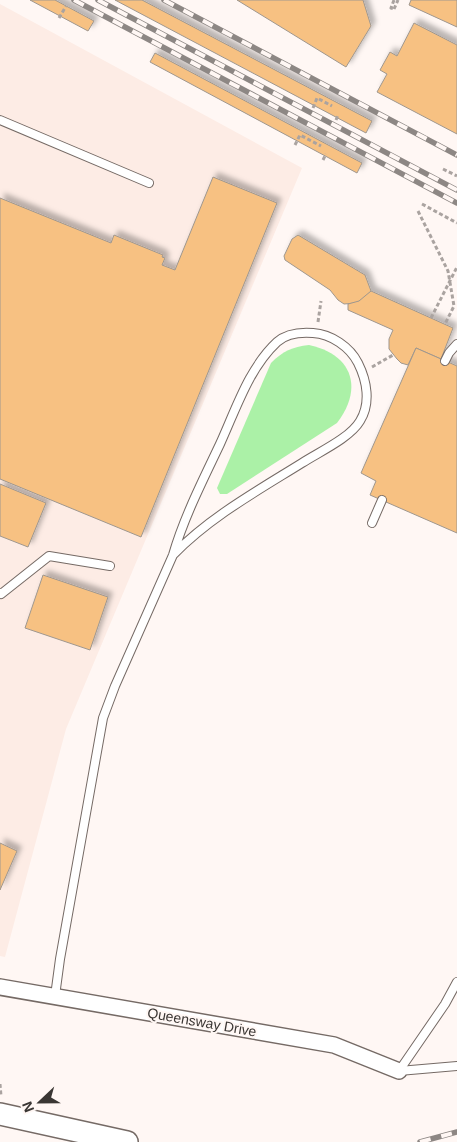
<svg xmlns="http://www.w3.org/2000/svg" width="457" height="1142" font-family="Arial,sans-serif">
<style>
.built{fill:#fdece5}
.green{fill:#abf1a7}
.building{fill:#f7c182;stroke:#9f978e;filter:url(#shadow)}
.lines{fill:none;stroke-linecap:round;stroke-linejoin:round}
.lane-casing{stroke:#756a65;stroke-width:10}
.street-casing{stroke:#756a65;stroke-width:18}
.secondary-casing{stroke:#756a65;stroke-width:24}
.path{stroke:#aaa3a0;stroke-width:3;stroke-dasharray:4 2.5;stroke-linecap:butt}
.lane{stroke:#fff;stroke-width:8}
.street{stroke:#fff;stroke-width:15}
.secondary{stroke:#fff;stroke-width:21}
.rail-casing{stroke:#8d8784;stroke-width:5.5}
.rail{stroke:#fff7f4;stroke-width:4;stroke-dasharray:11;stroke-linecap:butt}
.path-bridge{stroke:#aaa3a0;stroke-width:3;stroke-dasharray:4 2.5;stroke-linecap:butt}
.labels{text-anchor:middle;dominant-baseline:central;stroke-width:4;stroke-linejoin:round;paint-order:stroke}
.street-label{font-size:14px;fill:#3a3633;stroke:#fff7f4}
</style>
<defs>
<filter id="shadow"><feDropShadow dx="4.5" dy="-4.5" stdDeviation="2.5" flood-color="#0004"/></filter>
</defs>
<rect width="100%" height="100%" fill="#fff7f4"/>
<polygon class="built" points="0,4 302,168 66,729 5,957 0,956"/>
<path class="green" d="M309 345C352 354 364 388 337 423L227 494H220L217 488 271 363C283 351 292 347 309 345Z"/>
<g class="building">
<polygon points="30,0 55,0 94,21 88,31"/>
<polygon points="115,0 142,0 372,121 366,133"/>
<polygon points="237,0 363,0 371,26 346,67"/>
<polygon points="411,0 457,0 457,27 409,5"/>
<polygon points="414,23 457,45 457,134 377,92 387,74 380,70 390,52 397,56"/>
<polygon points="155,53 362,163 357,173 150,62"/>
<polygon points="213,177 277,203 141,537 0,479 0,198 111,243 114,235 163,255 162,257 165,258 162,265 175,270"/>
<polygon points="298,235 365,275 371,291 366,297 356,303 344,304 338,300 330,290 285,260 284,256 292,239"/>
<polygon points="371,291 453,328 441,359 416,348 408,365 401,363 397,359 389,349 389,339 393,330 348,310 348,304 359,301"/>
<polygon points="416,348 457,366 457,533 370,495 376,481 361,473"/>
<polygon points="0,484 46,503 28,547 0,536"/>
<polygon points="43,575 108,597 90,650 25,628"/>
<polygon points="0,843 17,851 0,890"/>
</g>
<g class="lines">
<defs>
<g id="lane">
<polyline points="0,120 149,183"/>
<polyline points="445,361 449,353 457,344"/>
<polyline points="372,523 382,500"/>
<polyline points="0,593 1,594 49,556 110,566"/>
<path d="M55 996 60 959 103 718 115 686 173 555C184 517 203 480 220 444 236 409 249 368 277 342 287 333 300 332 313 333 331 334 350 347 358 363 367 381 371 403 360 421 350 438 319 452 302 463 257 491 210 517 173 555"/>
<polyline points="399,1071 445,1004 457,982"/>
<polyline points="399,1071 457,1066"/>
</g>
<polyline id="street" points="0,987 334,1045 399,1071"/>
<polyline id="secondary" points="0,1114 127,1142"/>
</defs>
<use href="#lane" class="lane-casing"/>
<use href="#street" class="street-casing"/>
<use href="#secondary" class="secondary-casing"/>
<g class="path">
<polyline points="394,0 391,8 394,9"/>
<polyline points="394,9 398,0"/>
<polyline points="59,18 66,6"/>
<polyline points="313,108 317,98 332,106"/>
<polyline points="336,120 338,115"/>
<polyline points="295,145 300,135 321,146"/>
<polyline points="323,160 326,154"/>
<polyline points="443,169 457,176"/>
<polyline points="422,204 457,223"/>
<polyline points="418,211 448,271 454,306 445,324"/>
<polyline points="318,322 321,301"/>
<polyline points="372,367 393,355"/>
<polyline points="0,1084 1,1096"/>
</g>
<use href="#lane" class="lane"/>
<use href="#street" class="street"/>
<use href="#secondary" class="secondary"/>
<defs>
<g id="rail">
<polyline points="74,0 457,203"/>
<polyline points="98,0 457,190"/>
<polyline points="164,0 457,155"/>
<polyline points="420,1142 457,1132"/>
</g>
</defs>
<use href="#rail" class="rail-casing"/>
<use href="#rail" class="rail"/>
<polyline class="path-bridge" points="431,318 457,267"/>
</g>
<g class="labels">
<g class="street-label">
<text transform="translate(202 1022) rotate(10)">Queensway Drive</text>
</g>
</g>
<g transform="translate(40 1102) rotate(248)" stroke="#fff7f4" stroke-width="4" paint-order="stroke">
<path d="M0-4L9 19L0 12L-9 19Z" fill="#3a3633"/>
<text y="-8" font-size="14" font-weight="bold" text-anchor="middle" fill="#3a3633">N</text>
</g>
</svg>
